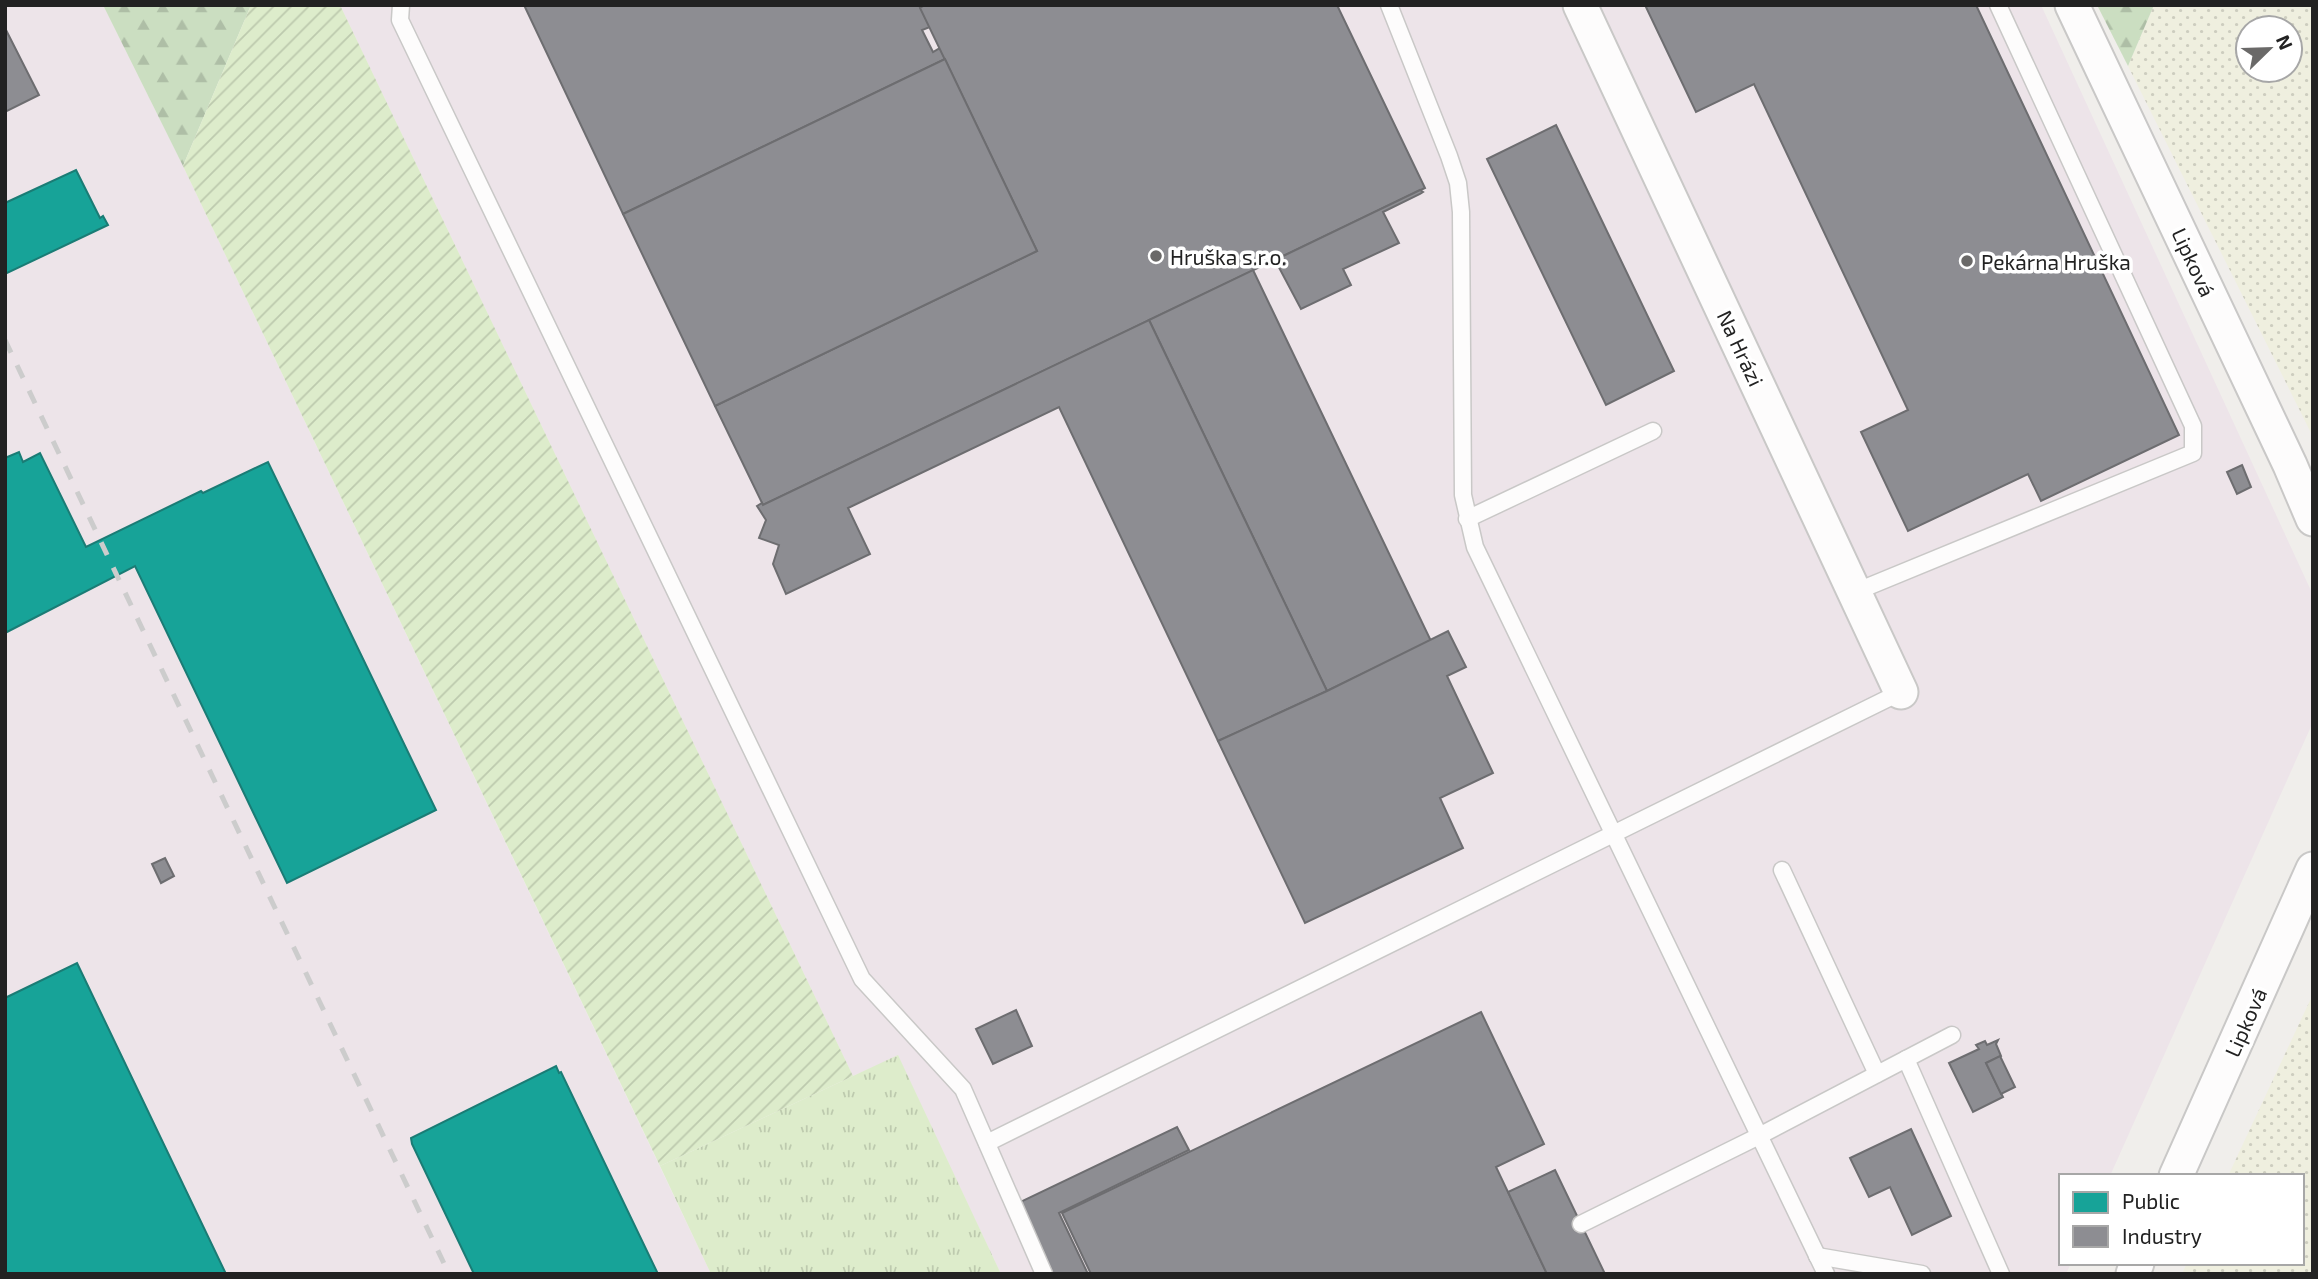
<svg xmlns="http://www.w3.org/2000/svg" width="2318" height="1279" font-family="'Exo 2',sans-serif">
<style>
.industrial{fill:#ede4e9}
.farmland{fill:url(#farmland-dots);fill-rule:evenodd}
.grass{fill:url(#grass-tufts)}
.forest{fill:url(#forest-firs)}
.garden{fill:url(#garden-furrows)}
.public{fill:#17a398;stroke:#1a7c75;stroke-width:2}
.industry{fill:#8d8d92;stroke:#6d6d70;stroke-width:2}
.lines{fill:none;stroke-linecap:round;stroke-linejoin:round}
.service-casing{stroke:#c9c8c7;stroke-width:19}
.minor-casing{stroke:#c9c8c7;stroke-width:37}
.service{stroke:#fdfcfc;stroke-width:16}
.minor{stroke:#fdfcfc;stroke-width:33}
.rail{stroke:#ccc;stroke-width:5;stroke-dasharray:14 14;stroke-linecap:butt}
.poi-dot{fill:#6a6968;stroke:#fff;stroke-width:2.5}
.labels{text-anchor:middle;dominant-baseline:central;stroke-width:7;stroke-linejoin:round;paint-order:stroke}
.poi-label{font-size:21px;fill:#222;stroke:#fff;text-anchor:start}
.street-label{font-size:21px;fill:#222;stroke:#fff}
</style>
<defs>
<pattern id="farmland-dots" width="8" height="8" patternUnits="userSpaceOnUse" patternTransform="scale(1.75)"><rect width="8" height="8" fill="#efefdf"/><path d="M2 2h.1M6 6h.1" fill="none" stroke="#cdcdbf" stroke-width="1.8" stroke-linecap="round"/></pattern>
<pattern id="grass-tufts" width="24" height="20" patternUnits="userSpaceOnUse" patternTransform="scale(1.75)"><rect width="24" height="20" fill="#ddeccb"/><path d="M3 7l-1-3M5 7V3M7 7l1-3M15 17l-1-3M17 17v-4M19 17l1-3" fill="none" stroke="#bdcaae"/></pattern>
<pattern id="forest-firs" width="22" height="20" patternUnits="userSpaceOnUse" patternTransform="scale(1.75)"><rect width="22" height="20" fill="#cbdec1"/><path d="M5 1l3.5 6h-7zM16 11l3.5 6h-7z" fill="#aebea6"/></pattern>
<pattern id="garden-furrows" width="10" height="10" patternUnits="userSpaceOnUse" patternTransform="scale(1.75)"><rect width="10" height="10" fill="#ddeccb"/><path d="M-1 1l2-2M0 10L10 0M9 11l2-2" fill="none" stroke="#bdcaae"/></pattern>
</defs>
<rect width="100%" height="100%" fill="#f0eeeb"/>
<g class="industrial">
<polygon points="5,5 103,5 183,166 711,1274 5,1274"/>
<polygon points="340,5 2041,5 2313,595 2313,722 2110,1176 2061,1176 2061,1263 2071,1263 2066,1274 1001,1274 898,1056 853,1076"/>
</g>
<g class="farmland">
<path d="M2154 5H2313V437L2128 66ZM2248 28H2290V70H2248Z"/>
<polygon points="2313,994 2313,1274 2182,1274 2187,1263 2302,1263 2302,1176 2228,1176"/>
</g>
<polygon class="grass" points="898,1055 1001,1274 711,1274 660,1166"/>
<g class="forest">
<polygon points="103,5 251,5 183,166"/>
<polygon points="2097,5 2154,5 2128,66"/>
</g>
<polygon class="garden" points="251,5 340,5 853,1076 660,1166 183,166"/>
<g class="public">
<polygon points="76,170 100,218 103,216 108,225 5,274 5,203"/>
<polygon points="19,452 23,462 40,453 86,547 201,491 203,493 268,462 436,810 287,883 135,566 5,633 5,458"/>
<polygon points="77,963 226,1274 5,1274 5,998"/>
<polygon points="556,1066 559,1073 561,1072 658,1274 474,1274 412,1144 411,1138"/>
</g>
<g class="industry">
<polygon points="524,5 919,5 930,27 922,30 933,52 940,48 945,59 623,214"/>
<polygon points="925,5 1337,5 1425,188 763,505 715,406 1037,251 920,8"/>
<polygon points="1645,5 1976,5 2179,435 2041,501 2028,474 1908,531 1861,432 1908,410 1754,84 1696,112"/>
<polygon points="5,28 39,95 5,112"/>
<polygon points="945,59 1037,251 715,406 623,214"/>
<polygon points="1556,125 1674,371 1606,405 1487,159"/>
<polygon points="1420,190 1423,192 1420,194 1383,212 1399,243 1343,269 1351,285 1301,309 1275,260"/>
<polygon points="1253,270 1431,641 1327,691 1149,320"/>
<polygon points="1149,320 1327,691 1218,741 1059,407 848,508 870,554 786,594 773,564 779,545 759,538 766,520 757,506 762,503 763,505"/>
<polygon points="2242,465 2251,487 2237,494 2227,472"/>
<polygon points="1448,631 1466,667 1447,676 1493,773 1440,798 1463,848 1305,923 1218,741 1327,691"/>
<polygon points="165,858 174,876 161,883 152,864"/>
<polygon points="1016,1010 1032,1046 993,1064 976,1029"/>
<polygon points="1481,1012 1544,1144 1496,1167 1547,1274 1091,1274 1062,1213"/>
<polygon points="1998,1040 1996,1044 2001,1056 1986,1063 2003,1097 1973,1112 1949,1063 1979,1049 1976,1045 1985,1041 1987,1045"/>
<polygon points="2000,1056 2015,1087 2001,1094 1986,1063"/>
<polygon points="1177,1127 1189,1150 1059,1213 1088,1274 1050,1274 1016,1204"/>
<polygon points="1911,1129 1951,1216 1912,1235 1890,1187 1869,1197 1850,1158"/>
<polygon points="1555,1170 1605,1274 1547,1274 1508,1192"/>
</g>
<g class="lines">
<defs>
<g id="service">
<polyline points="401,5 400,20 862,979 963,1089 1044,1274"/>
<polyline points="1389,5 1449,156 1458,183 1461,212 1463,495 1475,547 1826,1274"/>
<polyline points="1467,519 1653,431"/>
<polyline points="1855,592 2193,453 2193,426 1998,5"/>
<polyline points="1782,870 1877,1074"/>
<polyline points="1906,1059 2001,1274"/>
<polyline points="987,1143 1901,692"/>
<polyline points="1581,1224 1759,1136 1952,1035"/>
<polyline points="1817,1256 1922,1274"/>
</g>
<g id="minor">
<polyline points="1580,5 1901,692"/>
<polyline points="2072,5 2290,465 2313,519"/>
<polyline points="2176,1176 2313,869"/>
<polyline points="2133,1274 2137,1263"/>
</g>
</defs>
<use href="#service" class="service-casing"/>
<use href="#minor" class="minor-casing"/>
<use href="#service" class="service"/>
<use href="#minor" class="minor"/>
<polyline class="rail" points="5,340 449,1274"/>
</g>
<g class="poi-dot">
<circle cx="1156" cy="256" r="7"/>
<circle cx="1967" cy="261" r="7"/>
</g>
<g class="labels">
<g class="poi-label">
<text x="1170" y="256">Hruška s.r.o.</text>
<text x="1981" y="261">Pekárna Hruška</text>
</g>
<g class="street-label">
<text transform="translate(2194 262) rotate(65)">Lipková</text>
<text transform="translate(1741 348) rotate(65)">Na Hrázi</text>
<text transform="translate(2245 1022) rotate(-66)">Lipková</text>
</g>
</g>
<rect width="2318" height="1279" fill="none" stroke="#222222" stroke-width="14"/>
<rect x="2059" y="1174" width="245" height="91" fill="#ffffff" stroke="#a7a7a7" stroke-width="2"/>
<rect x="2073" y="1192" width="35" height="21" fill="#17a398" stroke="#a7a7a7" stroke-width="2"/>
<text x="2122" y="1209" font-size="21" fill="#222222">Public</text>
<rect x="2073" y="1226" width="35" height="21" fill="#8d8d92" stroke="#a7a7a7" stroke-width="2"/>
<text x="2122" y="1244" font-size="21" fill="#222222">Industry</text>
<g transform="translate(2269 49) rotate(67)"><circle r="33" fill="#ffffff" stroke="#a7a7a7" stroke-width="2"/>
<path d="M0-5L12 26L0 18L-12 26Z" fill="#6a6968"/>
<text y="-10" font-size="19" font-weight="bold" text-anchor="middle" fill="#222222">N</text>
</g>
</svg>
